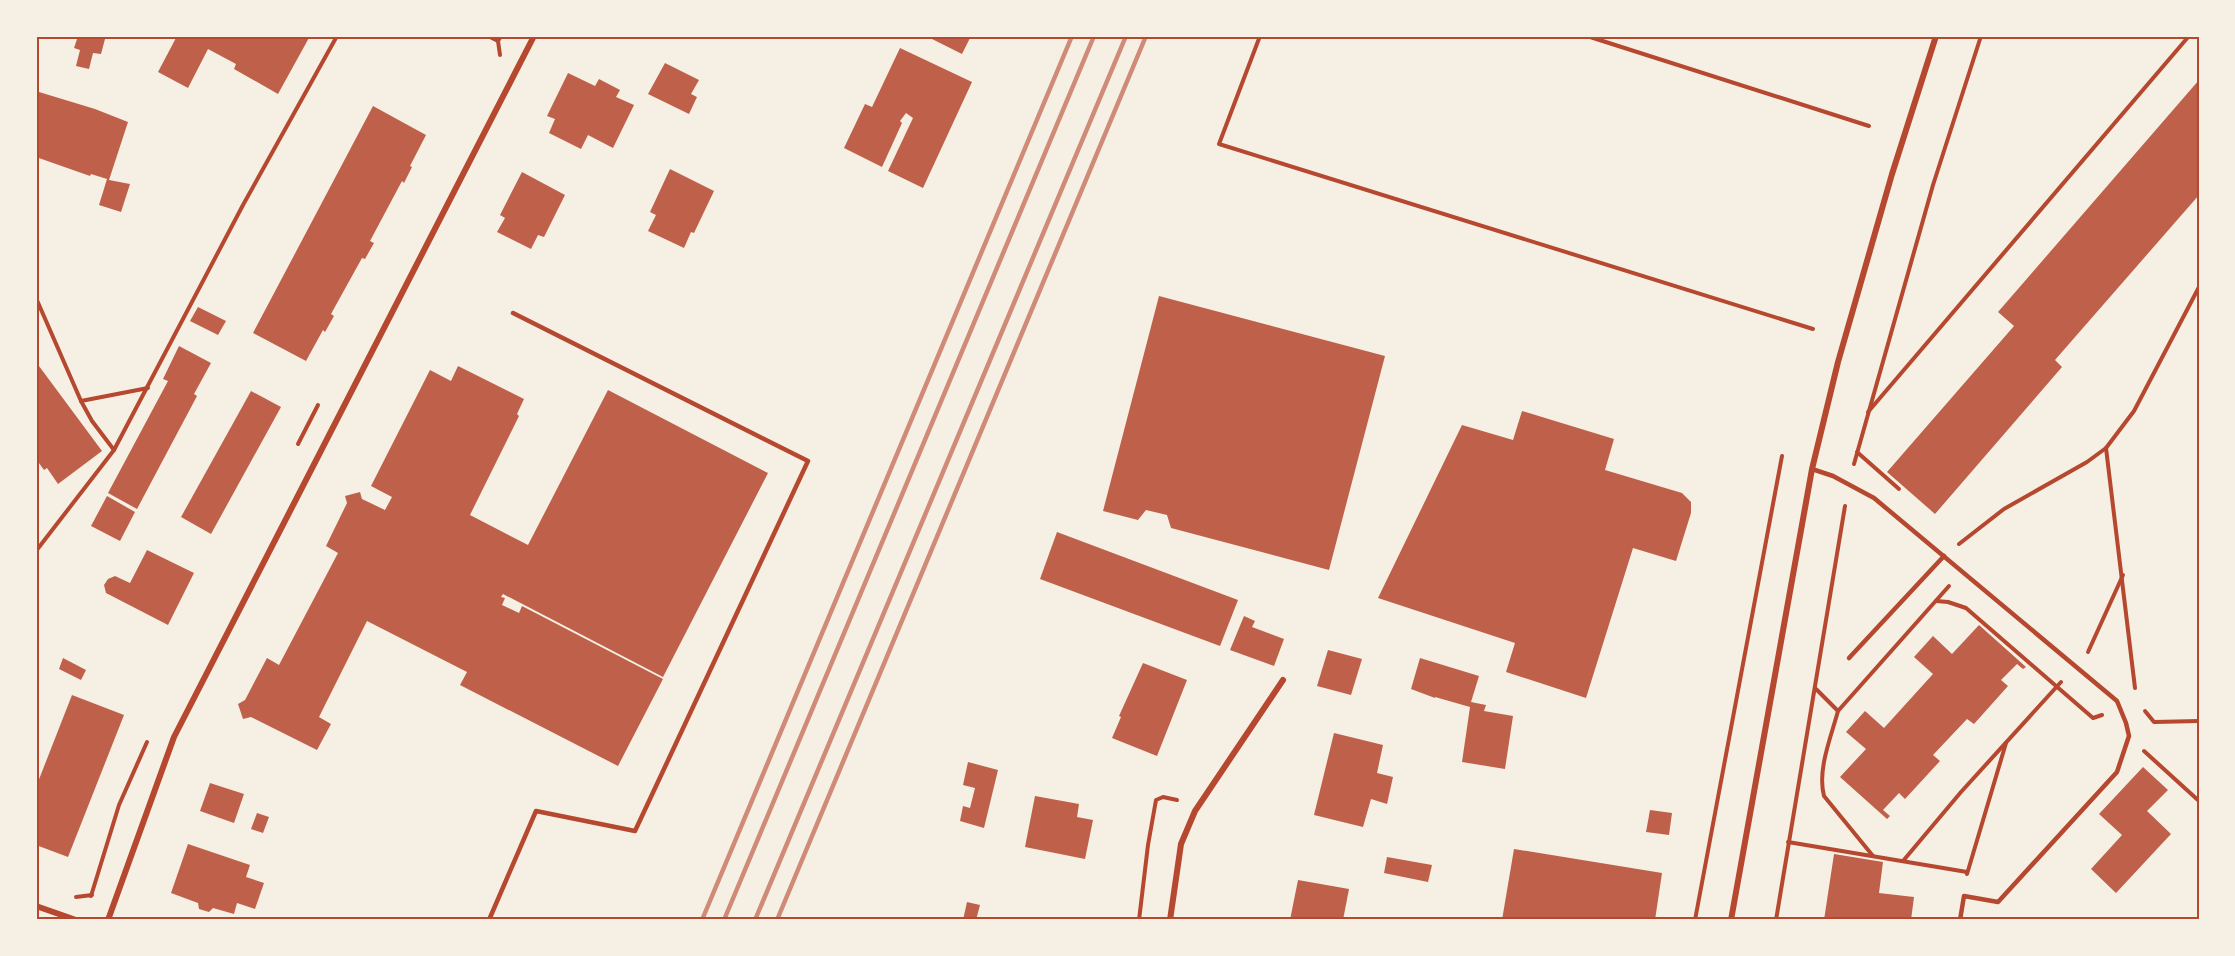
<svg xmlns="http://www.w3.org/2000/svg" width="2235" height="956" font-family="'Exo 2',sans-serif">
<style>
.building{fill:#bf614a}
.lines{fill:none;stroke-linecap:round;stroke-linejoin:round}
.path{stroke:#b5482f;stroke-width:4}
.service{stroke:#b5482f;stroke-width:4.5}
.minor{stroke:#b5482f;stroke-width:6}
.rail{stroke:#cf8b77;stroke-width:4.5}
.neatline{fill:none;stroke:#b5482f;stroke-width:2}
</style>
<rect width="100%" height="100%" fill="#f6efe4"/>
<g class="building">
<polygon points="78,36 94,36 105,39 101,54 93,53 89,69 76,66 80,50 74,48"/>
<polygon points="177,36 310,36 278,94 234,69 236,64 208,49 188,88 158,72"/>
<polygon points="926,36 971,36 962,54"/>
<polygon points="900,48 972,82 923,188 888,171 913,118 906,113 900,121 902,123 882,167 844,148 865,104 872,107"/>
<polygon points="665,63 699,80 691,94 697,97 689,114 648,94"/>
<polygon points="568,73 595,86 599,79 620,90 616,97 634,105 613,148 588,135 581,149 549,133 555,119 547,116"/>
<polygon points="2199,80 2199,195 2055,360 2062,367 1935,514 1887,472 2014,326 1998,312"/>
<polygon points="39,92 95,109 128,122 109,180 130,184 121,212 99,205 107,179 91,174 90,176 36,157 36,101"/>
<polygon points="373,106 426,135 410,166 412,167 404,183 402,181 370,241 374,243 365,259 362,258 331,314 334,316 325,332 323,330 306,361 253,333"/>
<polygon points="670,169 714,191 694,233 691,232 684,248 648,231 656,215 650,212"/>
<polygon points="522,172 565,195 544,237 538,235 531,249 497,232 505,218 500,215"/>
<polygon points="1159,296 1385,356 1329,570 1171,528 1167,515 1146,510 1138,520 1103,511"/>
<polygon points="198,307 226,321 218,335 190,321"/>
<polygon points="179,346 211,363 194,394 197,396 137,509 108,493 168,381 163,379"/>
<polygon points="36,362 102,451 58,484 47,468 44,470 36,459"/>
<polygon points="458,366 524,399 517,414 519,416 470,515 528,545 608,390 768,473 663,677 503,594 501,597 505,598 502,605 519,613 522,606 663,679 618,766 460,685 467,672 367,621 319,717 331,724 317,750 251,717 243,719 238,704 245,700 267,658 279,665 338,553 326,546 347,503 345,496 360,492 362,499 385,510 392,497 371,486 430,370 451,381"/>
<polygon points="251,391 281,407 211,534 181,517"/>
<polygon points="1522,411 1614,439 1605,470 1682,493 1691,502 1691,513 1676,561 1633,548 1586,698 1506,672 1515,643 1378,598 1462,425 1513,440"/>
<polygon points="107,496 135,512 120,541 91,526"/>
<polygon points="1057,532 1238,600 1220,646 1040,579"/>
<polygon points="147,550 194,573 168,625 106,593 104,585 108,579 115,576 130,583"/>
<polygon points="1244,616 1255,621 1252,627 1284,639 1274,666 1230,650"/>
<polygon points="1979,625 2026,667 2023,669 2017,664 2001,680 2008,686 1974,724 1967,719 1933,755 1940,761 1905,799 1899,793 1883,810 1890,816 1887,819 1840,777 1866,749 1846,732 1865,711 1884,728 1933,674 1914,657 1933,636 1952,654"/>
<polygon points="1328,650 1362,659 1351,695 1317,686"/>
<polygon points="63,658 86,670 81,680 59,669"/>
<polygon points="1420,658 1479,676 1471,702 1486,705 1484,711 1513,716 1505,769 1462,762 1470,707 1435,697 1435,698 1411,689"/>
<polygon points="1143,663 1187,680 1157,756 1112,738 1121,717 1119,716"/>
<polygon points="72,695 124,715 68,857 36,845 36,787"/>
<polygon points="1334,733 1383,745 1377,773 1393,777 1387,804 1371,799 1363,827 1314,815"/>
<polygon points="968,762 998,770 984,828 960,821 963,806 970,808 975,788 963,785"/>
<polygon points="2143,767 2168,790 2147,811 2171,834 2116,893 2091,869 2122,835 2099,814"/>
<polygon points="210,783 244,794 234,823 200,811"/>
<polygon points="1035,796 1079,804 1077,817 1093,820 1085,859 1025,847"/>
<polygon points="1650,810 1672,813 1669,835 1646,832"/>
<polygon points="257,813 269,817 263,833 251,829"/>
<polygon points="188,844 250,865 246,877 264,883 255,909 237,903 234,914 213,908 209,912 199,909 198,903 171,893"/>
<polygon points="1514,849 1662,873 1655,920 1502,920"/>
<polygon points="1834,854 1883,862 1879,893 1914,897 1911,920 1824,920"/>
<polygon points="1387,857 1432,865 1428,882 1384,873"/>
<polygon points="1298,880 1349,889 1343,920 1290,920"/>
<polygon points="967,902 980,905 976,920 963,920"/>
</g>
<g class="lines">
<g class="path">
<polyline points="488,36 498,41"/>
<polyline points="1260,36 1219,144 1813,329"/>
<polyline points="1587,36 1869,126"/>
<polyline points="500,55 498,41 501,36"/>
<polyline points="36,298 81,401 92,421 114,450"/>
<polyline points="81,401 148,388"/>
<polyline points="1868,412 2189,36"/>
<polyline points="298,444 318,405"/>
<polyline points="2106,448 2135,688"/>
<polyline points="1857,452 1899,489"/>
<polyline points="1854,464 1933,185 1981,36"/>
<polyline points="1959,544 2004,509 2087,462 2106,448 2134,411 2199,287"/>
<polyline points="36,551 114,450 243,205 337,36"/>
<polyline points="1936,601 1948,602 1966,608 2093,718 2102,715"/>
<polyline points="2088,652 2123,575"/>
<path d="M1816 689 1838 711C1831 737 1817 770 1824 796L1873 856"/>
<polyline points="1838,711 1949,586"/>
<polyline points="2145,711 2154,722 2199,721"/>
<polyline points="2144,751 2199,801"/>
<polyline points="1788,842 1967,872"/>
<polyline points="1903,861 1961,792 2061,682"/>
<polyline points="1967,874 2006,743"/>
<polyline points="91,896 119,805 147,742"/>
<polyline points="76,897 92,895"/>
<polyline points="1139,920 1148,845 1156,800 1163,797 1177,800"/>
<polyline points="1695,920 1782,456"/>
<polyline points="1776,920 1845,506"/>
</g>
<g class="service">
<polyline points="1812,469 1833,476 1874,498 2117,701 2126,723 2129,736 2117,772 1998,902 1964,896 1960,920"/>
<polyline points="1849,658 1944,556"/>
<polyline points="489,920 536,811 635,831 808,461 513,313"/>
</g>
<g class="minor">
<polyline points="36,906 76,920"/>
<polyline points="108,920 174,737 534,36"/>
<polyline points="1170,920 1181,844 1195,811 1283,680"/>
<polyline points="1731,920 1812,469 1838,362 1892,174 1936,36"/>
</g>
<g class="rail">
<polyline points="702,920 1072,36"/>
<polyline points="724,920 1094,36"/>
<polyline points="755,920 1126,36"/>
<polyline points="777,920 1146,36"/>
</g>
</g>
<rect width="2235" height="956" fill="none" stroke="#f6efe4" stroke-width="75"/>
<rect x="38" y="38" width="2160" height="880" class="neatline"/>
</svg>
